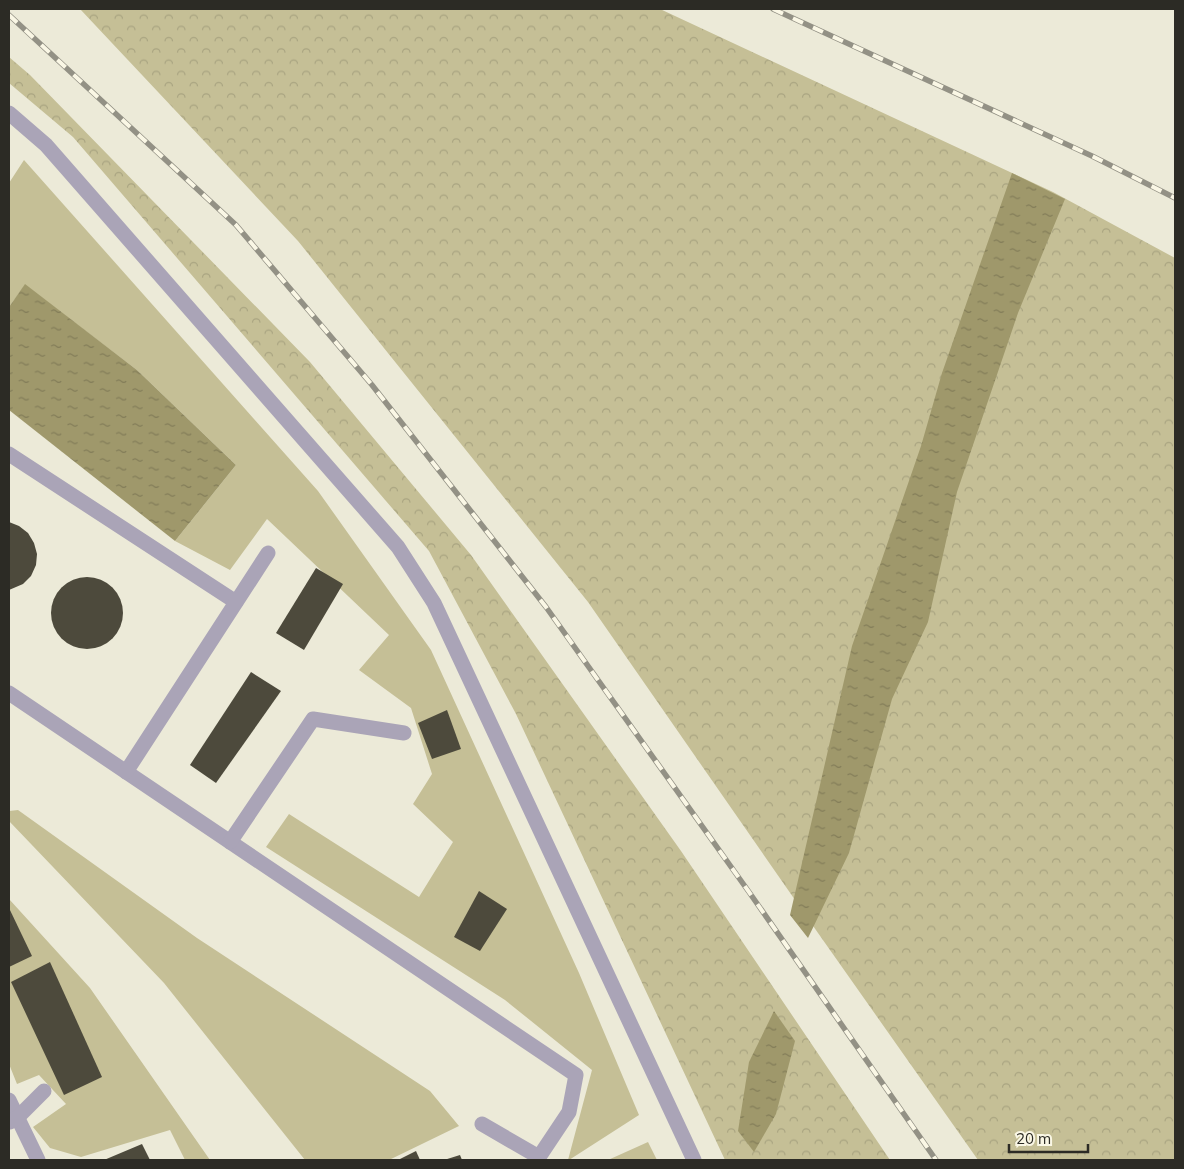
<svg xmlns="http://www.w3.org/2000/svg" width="1184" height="1169" font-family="Mulish,sans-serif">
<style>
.grass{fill:#c5bf96}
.park{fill:url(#park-crowns)}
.water{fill:url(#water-ripples)}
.building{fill:#4d4a3c}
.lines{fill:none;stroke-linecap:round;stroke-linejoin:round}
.minor{stroke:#aaa4b7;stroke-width:15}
.rail-casing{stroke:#939185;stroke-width:5.5}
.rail{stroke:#faf7e5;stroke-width:4;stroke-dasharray:11;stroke-linecap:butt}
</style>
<defs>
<pattern id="park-crowns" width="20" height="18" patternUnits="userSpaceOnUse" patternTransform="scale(1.25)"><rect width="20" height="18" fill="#c5bf96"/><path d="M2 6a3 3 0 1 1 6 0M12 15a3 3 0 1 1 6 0" fill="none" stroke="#a9a481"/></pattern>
<pattern id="water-ripples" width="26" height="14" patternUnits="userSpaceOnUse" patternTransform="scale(1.25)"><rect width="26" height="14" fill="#9f986b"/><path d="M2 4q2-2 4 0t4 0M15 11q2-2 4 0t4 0" fill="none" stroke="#827c58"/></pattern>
</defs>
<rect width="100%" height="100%" fill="#ecead8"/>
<g class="grass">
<polygon points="24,160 318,491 431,650 579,973 639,1115 569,1160 568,1160 592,1070 505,1000 266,847 289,814 419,897 453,842 413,804 432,774 411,708 359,670 389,635 267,519 230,570 175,541 236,465 137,370 25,285 9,307 9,183"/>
<polygon points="18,810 197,938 430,1091 459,1126 389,1160 305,1160 164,983 9,821 9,811"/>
<polygon points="9,899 90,988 210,1160 185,1160 170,1130 81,1157 50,1148 33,1127 66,1104 39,1075 17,1084 9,1064"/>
<polygon points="648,1142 657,1160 608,1160"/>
</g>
<g class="park">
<polygon points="80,9 660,9 1053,192 1175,258 1175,1160 978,1160 818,933 588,602 298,241"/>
<polygon points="9,57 30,75 310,362 471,555 681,851 890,1160 725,1160 516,714 429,551 73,137 9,83"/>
</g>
<g class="water">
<polygon points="1012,173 1065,199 1018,313 957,492 928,622 892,699 849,853 808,938 790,915 852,646 921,446 942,373"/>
<polygon points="25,284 137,370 236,465 175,541 9,410 9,307"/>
<polygon points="774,1011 795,1041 776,1114 754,1152 738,1131 749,1062"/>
</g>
<g class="building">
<polygon points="9,522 19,526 28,533 34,543 37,554 36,565 31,576 23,584 9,590"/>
<polygon points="316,568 343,584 304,650 276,633"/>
<circle cx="87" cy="613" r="36"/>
<polygon points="251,672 281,691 216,783 190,765"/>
<polygon points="447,710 461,749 432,759 418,723"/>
<polygon points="479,891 507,909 480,951 454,937"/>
<polygon points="9,908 32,956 9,967"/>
<polygon points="50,962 102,1077 64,1095 11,982"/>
<polygon points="142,1144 150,1160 104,1160"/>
<polygon points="416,1151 420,1160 398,1160"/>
<polygon points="460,1155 462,1160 444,1160"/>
</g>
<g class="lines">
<g class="minor">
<polyline points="9,113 46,145 398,547 434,603 694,1160"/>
<polyline points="9,454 236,602"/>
<polyline points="9,693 576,1075 569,1112 539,1157 482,1124"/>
<polyline points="126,772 268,553"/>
<polyline points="230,842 313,719 404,733"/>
<polyline points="9,1100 38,1160"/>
<polyline points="10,1122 17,1118 44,1091"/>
</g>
<defs>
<g id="rail">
<polyline points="773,9 1092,156 1175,198"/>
<polyline points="9,15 236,225 372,385 546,607 749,892 936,1160"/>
</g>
</defs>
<use href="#rail" class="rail-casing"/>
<use href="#rail" class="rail"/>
</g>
<rect width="1184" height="1169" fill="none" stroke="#2c2b25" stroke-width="20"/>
<path d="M1009 1144v8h79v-8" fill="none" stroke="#2c2b25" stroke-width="2.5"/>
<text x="1016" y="1144" font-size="15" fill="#2c2b25" stroke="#faf7e5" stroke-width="4" paint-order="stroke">20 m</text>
</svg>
